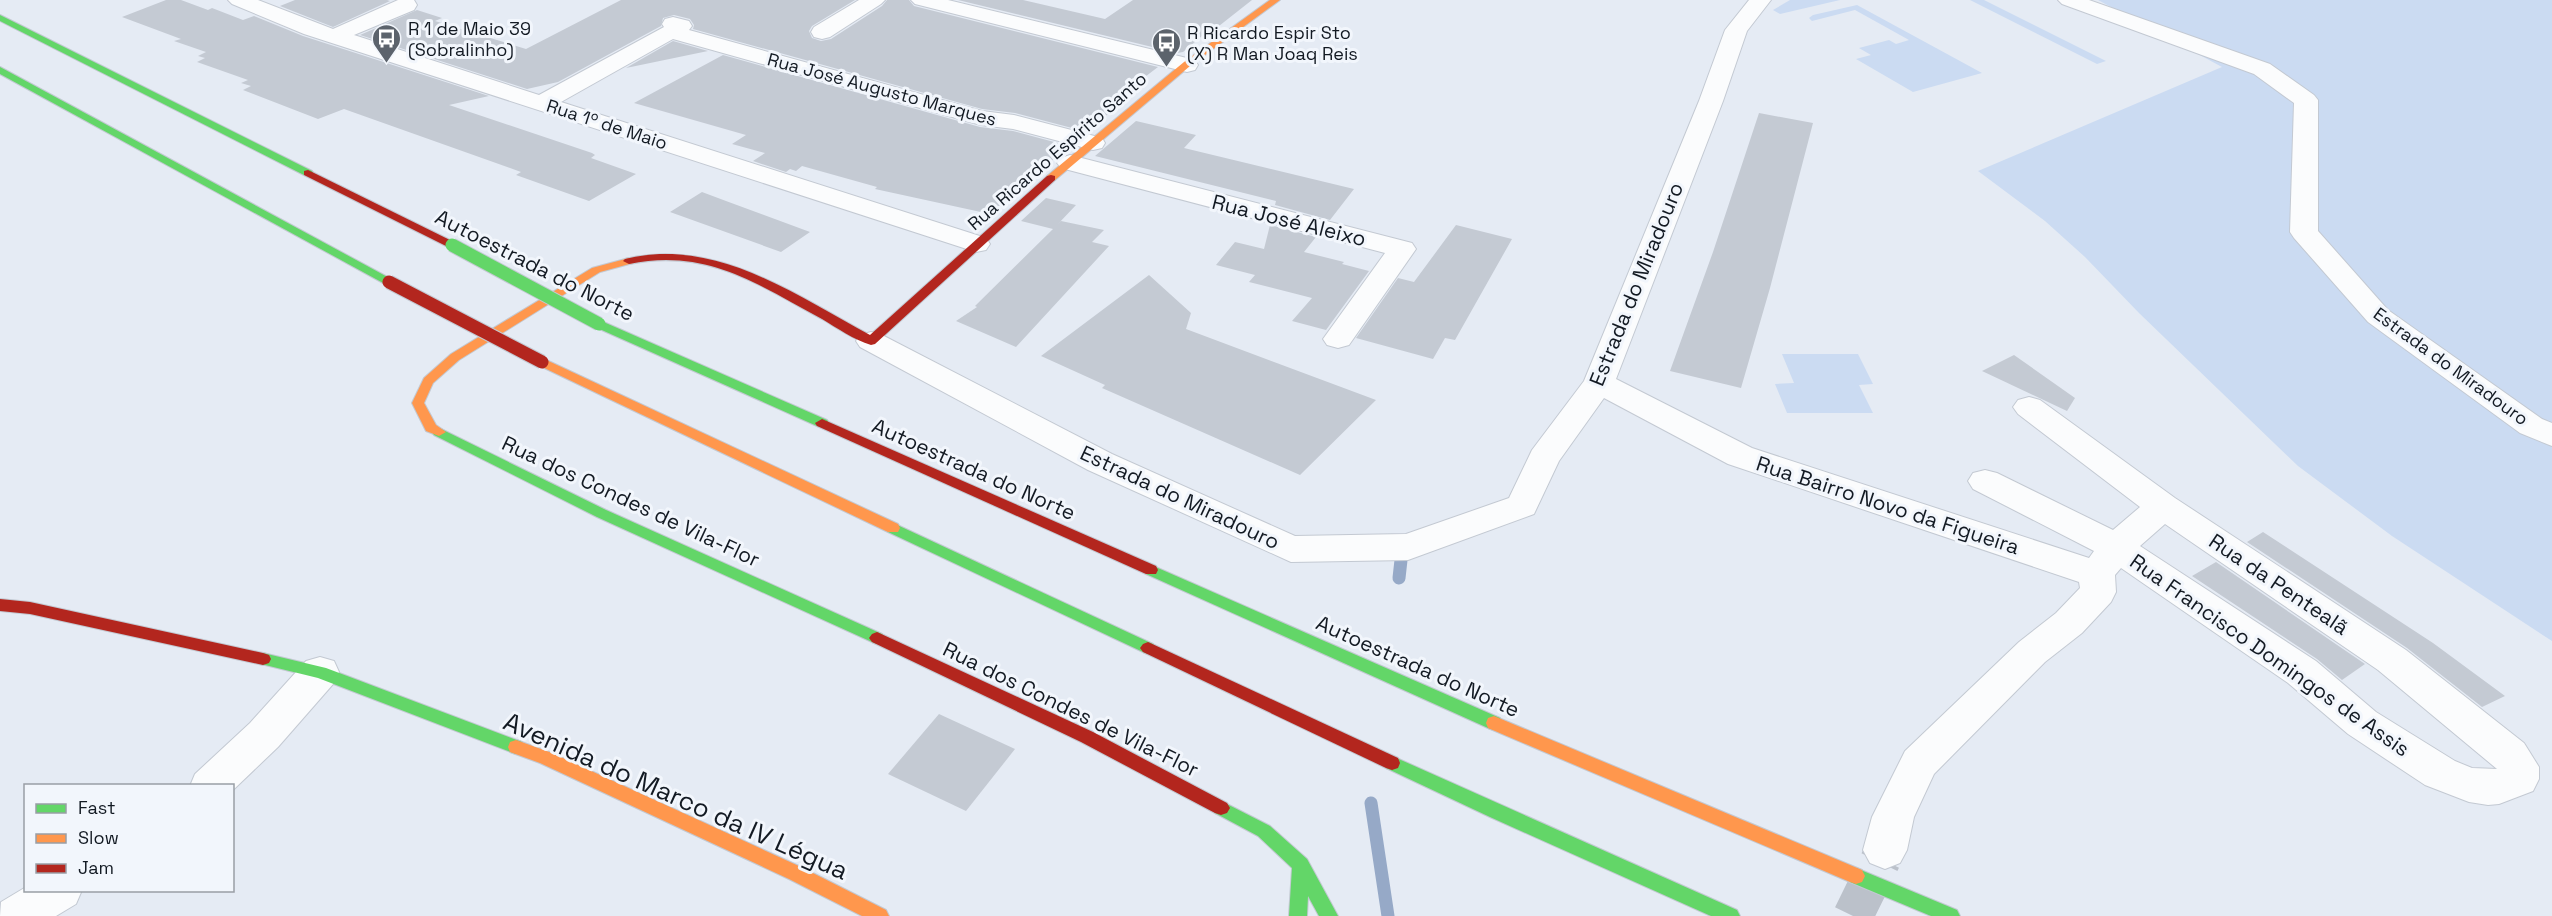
<svg xmlns="http://www.w3.org/2000/svg" width="2552" height="916" font-family="'Space Grotesk',sans-serif">
<style>
.green{fill:#cbdbf2}
.lines{fill:none;stroke-linecap:round;stroke-linejoin:round}
.stream{stroke:#96a9c7;stroke-width:13}
.building{fill:#c4cad3}
.street-tunnel{stroke:#bbc1ca;stroke-width:40;stroke-dasharray:40 20;stroke-linecap:butt}
.street-casing{stroke:#c3c9d2;stroke-width:2}
.fast-casing{stroke:#c3c9d2;stroke-width:2}
.slow-casing{stroke:#c3c9d2;stroke-width:2}
.jam-casing{stroke:#c3c9d2;stroke-width:2}
.street{fill:#fbfcfd;fill-rule:evenodd}
.fast{fill:#63d668;fill-rule:evenodd}
.slow{fill:#ff974d;fill-rule:evenodd}
.jam{fill:#b3261e;fill-rule:evenodd}
.fast-bridge-casing{stroke:#c3c9d2;stroke-width:15;stroke-linecap:butt}
.jam-bridge-casing{stroke:#c3c9d2;stroke-width:15;stroke-linecap:butt}
.fast-bridge{stroke:#63d668;stroke-width:13}
.jam-bridge{stroke:#b3261e;stroke-width:13}
.labels{text-anchor:middle;dominant-baseline:central;stroke-width:6;stroke-linejoin:round;paint-order:stroke}
.far-poi-label{font-size:18px;fill:#131a23;stroke:#f2f6fc;text-anchor:start}
.far-street-label{font-size:18px;fill:#131a23;stroke:#f2f6fc}
.street-label{font-size:21px;fill:#131a23;stroke:#f2f6fc}
.near-street-label{font-size:26px;fill:#131a23;stroke:#f2f6fc}
</style>
<rect width="100%" height="100%" fill="#e5ebf4"/>
<g class="green">
<polygon points="1790,0 1840,0 1780,14 1773,10"/>
<polygon points="1970,0 1984,0 2106,61 2097,64"/>
<polygon points="2098,0 2552,0 2552,641 2392,536 2298,466 2139,313 2085,257 2045,221 1978,171 2222,67"/>
<polygon points="1857,5 1982,73 1913,92 1856,59 1871,55 1859,48 1889,40 1896,44 1909,40 1855,10 1812,21 1809,18 1813,15"/>
<polygon points="1782,354 1858,354 1873,384 1859,385 1873,413 1787,413 1775,384 1794,383"/>
</g>
<g class="lines">
<g class="stream">
<polyline points="1399,578 1401,560"/>
<polyline points="1371,803 1388,916"/>
</g>
</g>
<g class="building">
<polygon points="166,0 181,0 208,10 212,8 243,20 254,16 303,36 489,96 449,105 592,153 595,155 591,158 636,174 589,201 516,175 521,172 344,109 318,119 243,90 251,86 241,83 248,80 197,62 205,58 198,56 206,52 174,41 181,39 122,17"/>
<polygon points="295,0 387,0 390,1 333,27 280,6"/>
<polygon points="621,0 855,0 812,26 809,31 812,38 821,41 831,39 882,6 887,0 909,0 914,6 1158,67 1108,105 1116,107 1087,132 1015,113 982,109 693,29 694,25 690,19 674,15 663,18 661,26 558,82 527,89 360,35 417,10 442,18 435,21 526,49"/>
<polygon points="958,0 1023,0 1105,19 1133,0 1252,0 1205,37 1202,36 1183,52 1177,53"/>
<polygon points="673,41 708,51 626,68"/>
<polygon points="723,55 980,127 1013,131 1069,146 990,214 875,189 877,187 802,166 796,171 790,169 786,172 753,161 765,153 732,144 746,135 634,103"/>
<polygon points="1759,113 1813,123 1770,288 1741,388 1670,371 1713,252"/>
<polygon points="1136,121 1196,135 1184,148 1354,189 1330,220 1275,205 1276,201 1095,156"/>
<polygon points="702,192 726,201 810,232 781,252 670,212"/>
<polygon points="1046,198 1076,205 1058,224 1061,221 1104,230 1092,242 1109,246 1016,347 956,321 977,307 975,306 1053,229 1021,221"/>
<polygon points="1270,225 1316,237 1304,252 1344,262 1342,264 1369,271 1326,330 1292,321 1312,298 1249,282 1255,275 1216,265 1235,242 1264,249"/>
<polygon points="1456,225 1512,239 1455,340 1445,338 1433,359 1356,338 1398,278 1414,282"/>
<polygon points="1149,275 1191,313 1186,329 1376,400 1300,475 1102,388 1105,385 1041,356"/>
<polygon points="2014,355 2075,398 2067,411 1982,371"/>
<polygon points="2263,532 2433,643 2505,696 2482,707 2407,648 2247,542"/>
<polygon points="2216,562 2365,664 2342,680 2317,659 2192,576"/>
<polygon points="939,714 1015,749 966,811 888,774"/>
</g>
<g class="lines">
<polyline class="street-tunnel" points="1853,916 1881,859"/>
<defs>
<g id="street">
<polygon points="228,0 258,0 333,29 398,0 414,0 417,5 414,10 354,35 539,95 664,27 662,24 665,19 673,17 689,21 692,26 689,30 982,111 1014,115 1102,138 1105,143 1102,148 1093,150 1013,129 981,125 673,39 561,102 986,238 990,244 986,250 976,252 304,34 232,4"/>
<polygon points="859,0 885,0 881,4 830,37 822,39 814,37 811,32 814,27"/>
<polygon points="911,0 948,0 1195,60 1198,65 1195,70 1187,72 915,4"/>
<path d="M1749 0H1771L1747 31 1723 101 1616 379 1752 448 2089 558 2094 551 1973 489 1968 481 1973 473 1985 470 1997 473 2113 530 2140 507 2018 414 2013 407 2018 400 2029 397 2040 400 2175 498 2406 650 2524 743 2539 767V779L2533 791 2499 804 2488 805 2469 802 2425 785 2348 734 2288 683 2121 568 2115 575 2116 592 2111 602 2082 633 2045 662 1934 774 1914 817 1907 850 1900 863 1885 869 1870 863 1863 850 1872 817 1905 751 2019 642 2056 613 2080 588 2079 582 1728 464 1604 398 1559 461 1534 514 1408 560 1291 562 1088 470 860 347 856 341 860 335 871 332 882 335 1112 454 1295 536 1406 534 1509 498 1532 450 1584 381 1699 101 1725 30ZM2165 524 2378 670 2497 769 2472 768 2455 761 2376 712 2316 661 2140 546Z"/>
<polygon points="2058,0 2089,0 2270,64 2314,95 2318,100 2318,231 2388,310 2542,419 2552,423 2552,446 2520,433 2368,322 2294,238 2290,232 2294,103 2254,74 2062,4"/>
<polygon points="1070,155 1412,243 1416,249 1349,345 1338,348 1327,345 1323,339 1385,253 1061,168 1057,163 1061,158"/>
<polygon points="320,657 334,661 339,672 334,683 278,747 232,791 232,786 190,786 195,774 250,723 306,661"/>
<polygon points="26,887 26,890 82,890 76,904 56,916 0,916 1,902"/>
</g>
<g id="fast">
<polygon points="0,15 312,171 313,173 312,175 304,175 0,21"/>
<polygon points="0,67 393,280 395,282 389,285 385,284 0,74"/>
<polygon points="599,320 827,420 829,423 822,427 817,426 595,327 593,324"/>
<polygon points="439,428 606,510 882,634 885,638 882,642 877,644 872,642 597,517 434,435 432,432"/>
<polygon points="893,523 1153,644 1156,648 1153,652 1148,654 1143,652 888,532 886,528 888,524"/>
<polygon points="1151,565 1500,718 1502,723 1500,728 1494,730 1488,728 1146,574 1144,570 1146,566"/>
<polygon points="263,653 326,668 522,742 524,747 522,752 516,754 318,678 257,663 255,659 257,655"/>
<polygon points="1392,756 1737,910 1740,916 1711,916 1490,817 1386,768 1384,763 1386,758"/>
<polygon points="1221,801 1270,826 1307,859 1338,916 1319,916 1308,896 1307,916 1289,916 1292,868 1258,836 1215,813 1212,808 1215,803"/>
<polygon points="1856,868 1957,910 1960,916 1931,916 1850,882 1847,876 1850,870"/>
</g>
<g id="slow">
<polygon points="1270,0 1280,0 1190,66 1055,180 1047,180 1047,176 1184,62"/>
<polygon points="629,258 635,261 633,263 600,272 459,360 433,383 424,403 436,425 446,432 439,436 426,431 412,403 424,378 451,354 592,268"/>
<polygon points="542,358 898,524 900,528 898,532 888,532 538,365 536,362"/>
<polygon points="1494,716 1862,870 1865,876 1862,882 1856,884 1850,882 1488,728 1486,723 1488,718"/>
<polygon points="516,740 552,753 801,867 886,910 889,916 862,916 789,879 540,763 510,752 508,747 510,742"/>
</g>
<g id="jam">
<polygon points="308,170 456,243 458,245 452,248 448,247 304,175 304,171"/>
<path d="M1051 175 1055 176V180L875 344 871 345C854 340 837 328 822 319 757 284 707 248 629 264L623 261 625 259C715 237 794 294 870 335L1047 176Z"/>
<polygon points="822,419 1156,566 1158,570 1156,574 1146,574 817,426 815,423"/>
<polygon points="0,599 30,602 263,653 269,655 271,659 269,663 263,665 30,614 0,611"/>
<polygon points="877,632 1093,732 1227,803 1230,808 1227,813 1221,815 1215,813 1081,742 872,642 869,638 872,634"/>
<polygon points="1148,642 1398,758 1400,763 1398,768 1392,770 1386,768 1143,652 1140,648 1143,644"/>
</g>
</defs>
<use href="#street" class="street-casing"/>
<use href="#fast" class="fast-casing"/>
<use href="#slow" class="slow-casing"/>
<use href="#jam" class="jam-casing"/>
<use href="#street" class="street"/>
<use href="#fast" class="fast"/>
<use href="#slow" class="slow"/>
<use href="#jam" class="jam"/>
<defs>
<polyline id="fast-bridge" points="452,245 599,324"/>
<polyline id="jam-bridge" points="389,282 542,362"/>
</defs>
<use href="#fast-bridge" class="fast-bridge-casing"/>
<use href="#jam-bridge" class="jam-bridge-casing"/>
<use href="#fast-bridge" class="fast-bridge"/>
<use href="#jam-bridge" class="jam-bridge"/>
</g>
<defs>
<symbol id="bus-pin" viewBox="-11 -11 22 30"><path d="M0 17L-7.5 6A9.5 9.5 0 1 1 7.5 6Z" fill="#5c636c" stroke="#f2f6fc"/><path d="M-5-6H5V4H4V6H2V4H-2V6H-4V4H-5ZM-3.5-4V0h7V-4ZM-3.5 1.2v1.5H-2V1.2ZM2 1.2v1.5H3.5V1.2Z" fill="#fff"/></symbol>
</defs>
<g fill-rule="evenodd">
<use href="#bus-pin" x="370" y="22" width="33" height="45"/>
<use href="#bus-pin" x="1150" y="26" width="33" height="45"/>
</g>
<g class="labels">
<g class="far-poi-label">
<text x="408" y="28">R 1 de Maio 39<tspan x="408" dy="21">(Sobralinho)</tspan></text>
<text x="1187" y="32">R Ricardo Espir Sto<tspan x="1187" dy="21">(X) R Man Joaq Reis</tspan></text>
</g>
<g class="far-street-label">
<text transform="translate(882 89) rotate(15)">Rua José Augusto Marques</text>
<text transform="translate(607 124) rotate(18)">Rua 1º de Maio</text>
<text transform="translate(1057 151) rotate(-41)">Rua Ricardo Espírito Santo</text>
<text transform="translate(2451 366) rotate(36)">Estrada do Miradouro</text>
</g>
<g class="street-label">
<text transform="translate(1289 220) rotate(14)">Rua José Aleixo</text>
<text transform="translate(535 265) rotate(27)">Autoestrada do Norte</text>
<text transform="translate(1636 284) rotate(-68)">Estrada do Miradouro</text>
<text transform="translate(974 469) rotate(24)">Autoestrada do Norte</text>
<text transform="translate(1180 497) rotate(25)">Estrada do Miradouro</text>
<text transform="translate(631 501) rotate(25)">Rua dos Condes de Vila-Flor</text>
<text transform="translate(1888 505) rotate(18)">Rua Bairro Novo da Figueira</text>
<text transform="translate(2279 584) rotate(34)">Rua da Pentealã</text>
<text transform="translate(2270 655) rotate(35)">Rua Francisco Domingos de Assis</text>
<text transform="translate(1418 666) rotate(24)">Autoestrada do Norte</text>
<text transform="translate(1071 709) rotate(26)">Rua dos Condes de Vila-Flor</text>
</g>
<g class="near-street-label">
<text transform="translate(676 796) rotate(24)">Avenida do Marco da IV Légua</text>
</g>
</g>
<rect x="24" y="784" width="210" height="108" fill="#f2f6fc" stroke="#999ea5" stroke-width="1.5"/>
<rect x="36" y="804" width="30" height="9" fill="#63d668" stroke="#999ea5" stroke-width="1.5"/>
<text x="78" y="814" font-size="18" fill="#131a23">Fast</text>
<rect x="36" y="834" width="30" height="9" fill="#ff974d" stroke="#999ea5" stroke-width="1.5"/>
<text x="78" y="844" font-size="18" fill="#131a23">Slow</text>
<rect x="36" y="864" width="30" height="9" fill="#b3261e" stroke="#999ea5" stroke-width="1.5"/>
<text x="78" y="874" font-size="18" fill="#131a23">Jam</text>
</svg>
